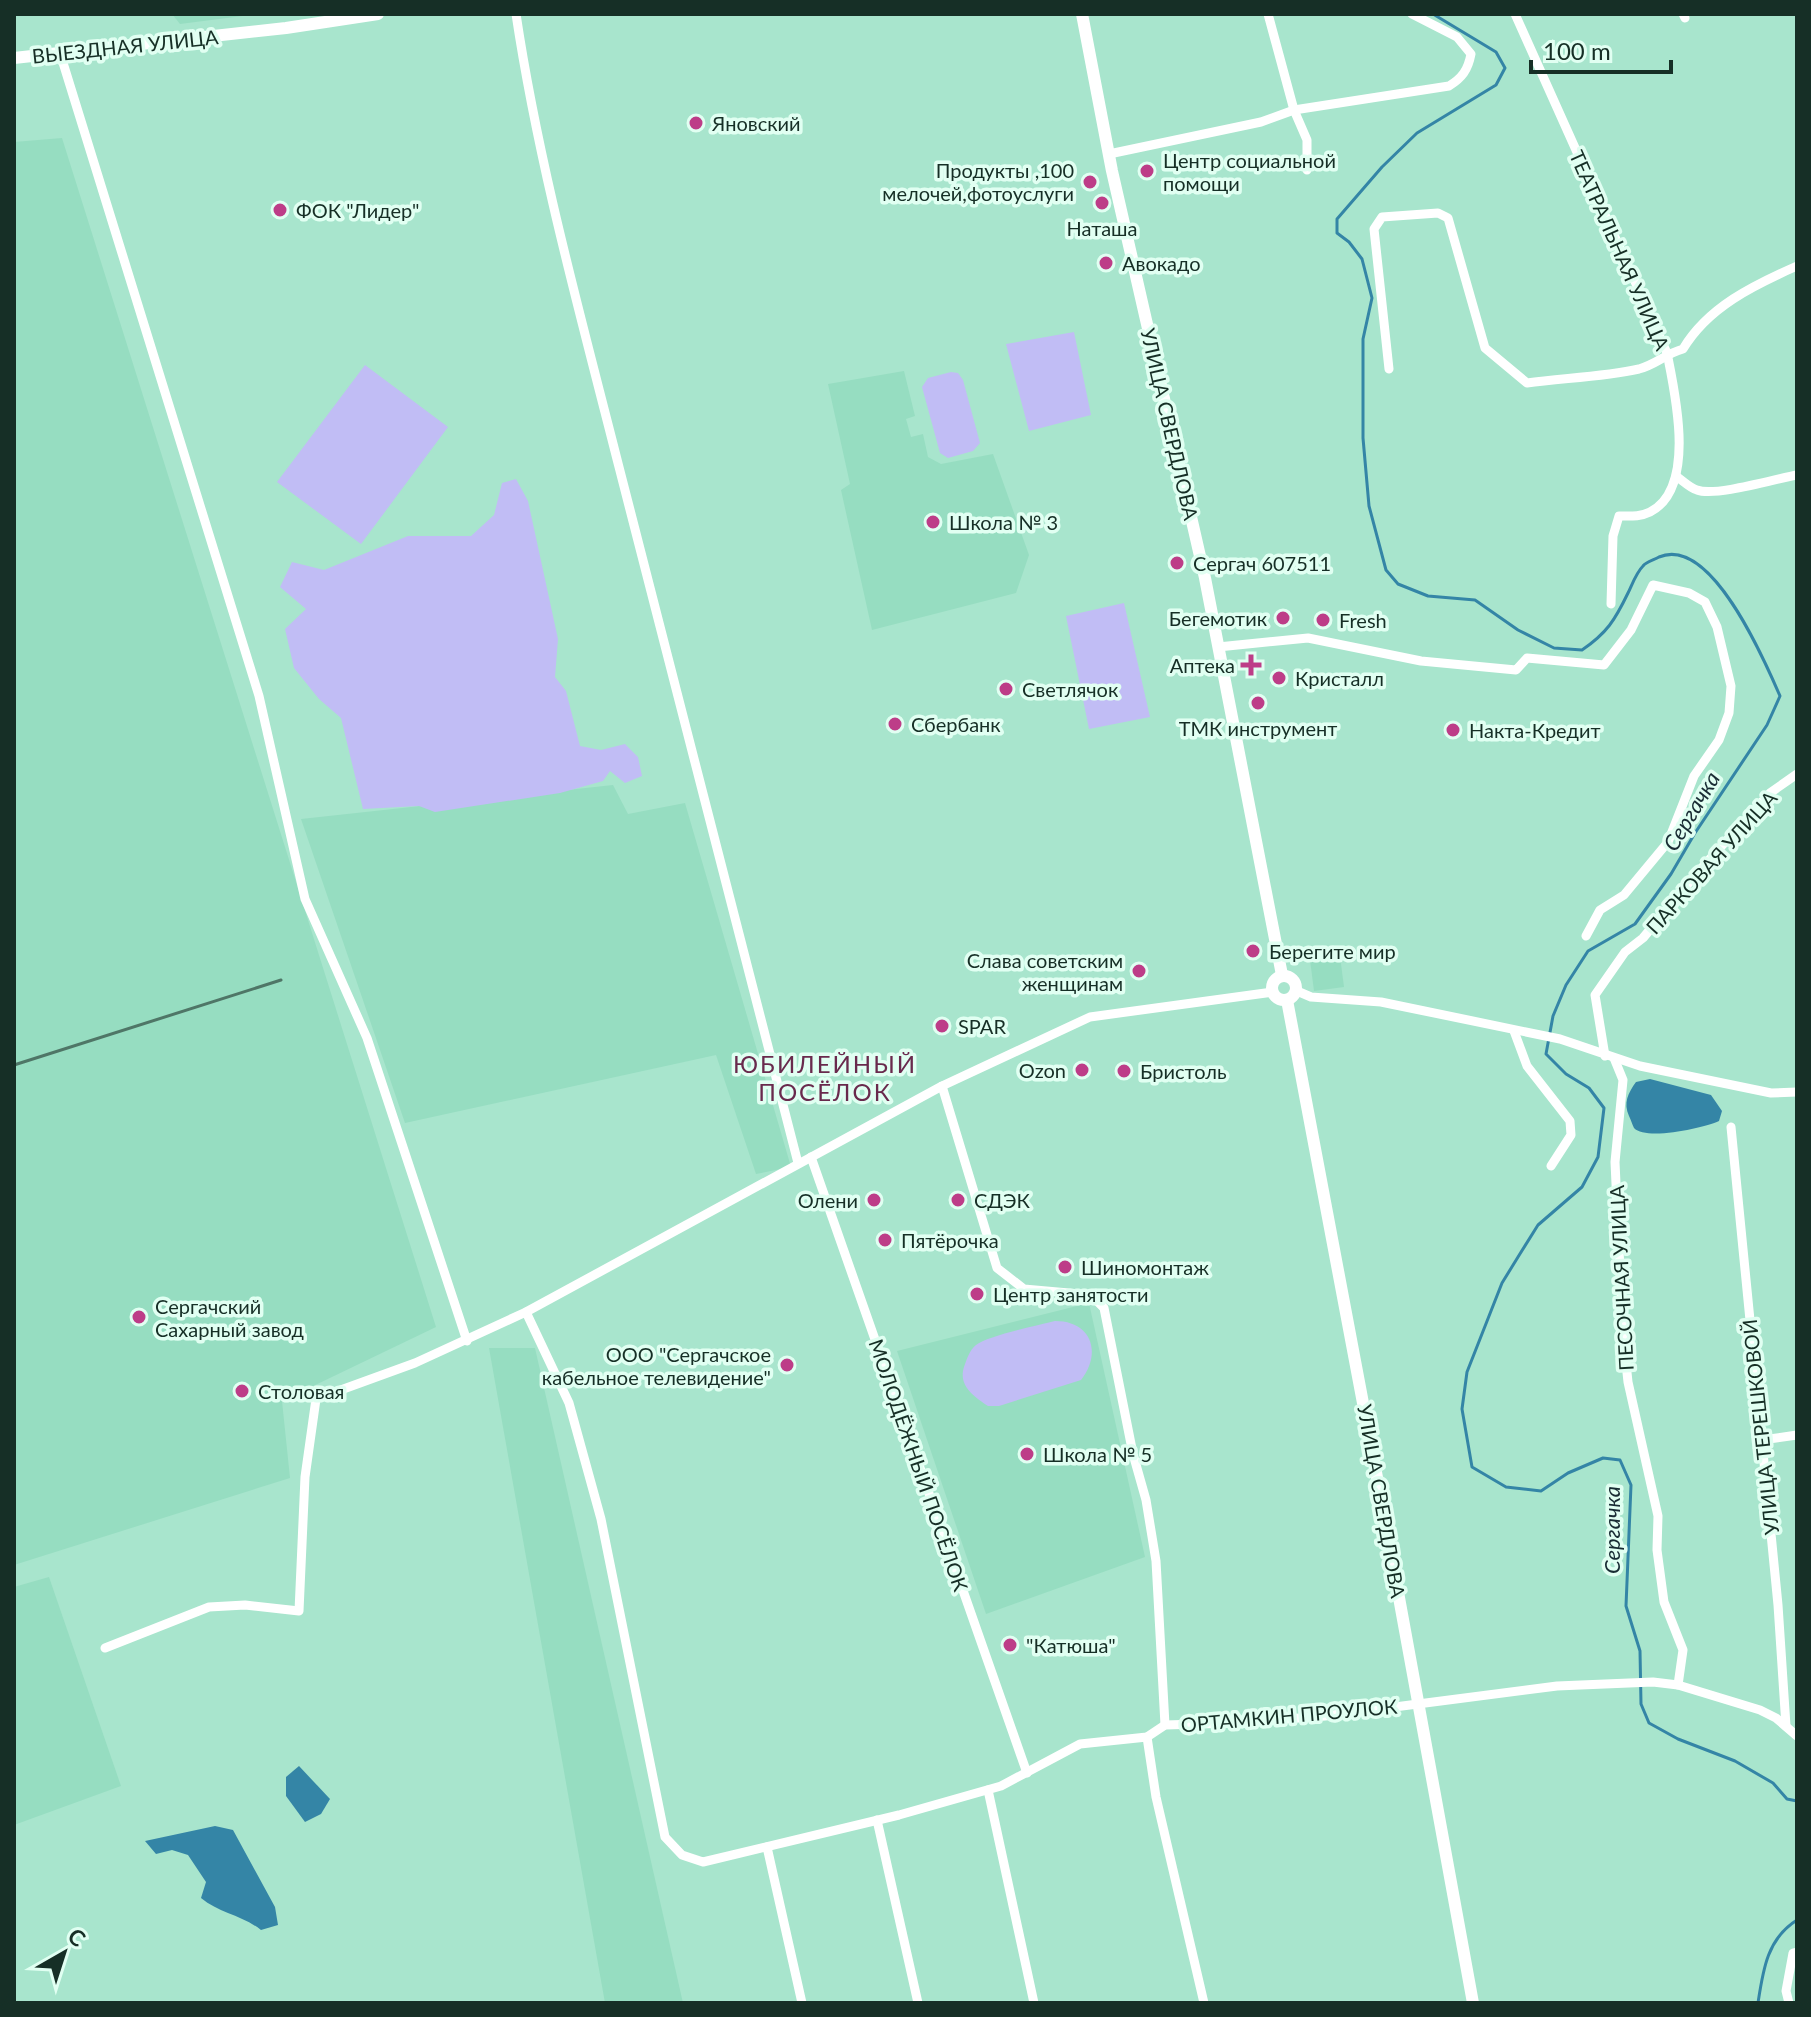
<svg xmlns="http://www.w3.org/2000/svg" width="1811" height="2017" font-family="Lato,sans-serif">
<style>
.built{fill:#96ddc1}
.green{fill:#c1bdf5}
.water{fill:#3485a6}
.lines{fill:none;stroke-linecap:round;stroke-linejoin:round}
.stream{stroke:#3485a6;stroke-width:3}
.minor{stroke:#fff;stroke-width:9}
.tertiary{stroke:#fff;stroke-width:12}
.rail{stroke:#4f7667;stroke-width:3}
.poi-dot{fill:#bd3d88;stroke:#e1fff2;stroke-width:3}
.labels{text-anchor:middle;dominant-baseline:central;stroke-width:7;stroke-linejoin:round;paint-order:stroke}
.street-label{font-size:20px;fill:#162f26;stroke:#e1fff2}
.poi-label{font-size:20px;fill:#162f26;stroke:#e1fff2;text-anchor:start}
.water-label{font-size:22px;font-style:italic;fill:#192c34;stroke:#e1fff2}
.quarter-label{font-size:24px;letter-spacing:2px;fill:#692a4d;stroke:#e1fff2}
</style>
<rect width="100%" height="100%" fill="#a8e5cd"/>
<g class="built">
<polygon points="172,14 258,14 180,24"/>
<polygon points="62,138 436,1327 282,1401 290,1478 14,1565 14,142"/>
<polygon points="904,371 915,416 906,419 911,437 923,434 928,457 941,464 993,454 1029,555 1016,593 872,630 841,490 850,484 828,384"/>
<polygon points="613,785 628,814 685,803 791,1167 756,1174 716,1055 405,1123 301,819"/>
<polygon points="1340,956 1344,987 1314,991 1310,960"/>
<polygon points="1089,1303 1145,1557 986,1614 897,1351"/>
<polygon points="489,1348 535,1348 683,2003 605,2003"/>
<polygon points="49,1577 121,1786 14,1825 14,1587"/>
</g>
<g class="green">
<polygon points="1074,332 1091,415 1029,431 1006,344"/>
<polygon points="365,365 448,427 361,544 277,482"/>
<polygon points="951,372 958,373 963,380 980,443 973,451 948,458 940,453 922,387 928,378"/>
<polygon points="516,479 528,501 558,639 555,677 566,691 580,746 601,750 625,744 638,757 642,776 625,783 610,771 603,781 560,793 435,812 419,806 363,809 341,718 319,699 294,668 285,629 306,609 280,587 292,562 324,570 408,536 471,536 494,515 502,483"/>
<polygon points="1124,603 1150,717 1089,729 1066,616"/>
<path d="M1055 1321C1092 1321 1102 1353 1081 1380L999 1406H988C974 1396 958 1386 964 1367 967 1359 969 1351 976 1345 987 1336 1039 1325 1055 1321Z"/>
</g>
<g class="water">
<path d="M1650 1079 1711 1095 1722 1111 1719 1121C1704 1128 1646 1141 1634 1128 1632 1124 1631 1120 1629 1116 1623 1103 1628 1093 1636 1082Z"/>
<polygon points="299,1766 330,1799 321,1814 305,1822 286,1796 286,1777"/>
<path d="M215 1826 233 1830 275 1907 278 1925 261 1930C242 1915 219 1913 201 1898L206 1882 188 1855 172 1850 156 1854 145 1841Z"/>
</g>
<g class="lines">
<g class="stream">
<path d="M1433 14 1496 52 1505 68 1496 85 1417 133 1382 167 1337 219V233L1349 242 1362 259 1372 298 1363 339V438L1369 506 1386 570 1398 584 1428 596 1475 600 1518 630 1554 648 1582 650C1607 633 1615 620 1628 593 1632 585 1636 573 1643 566 1646 562 1654 560 1659 557 1711 535 1764 659 1780 696L1767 725 1695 833 1671 874 1635 924 1588 951 1566 985 1553 1016 1546 1054 1566 1074 1589 1088 1604 1108 1598 1157 1582 1187 1538 1225 1518 1257 1502 1283 1467 1372 1462 1409 1472 1467 1506 1487 1541 1491 1568 1473 1603 1458 1620 1460 1631 1485 1626 1606 1640 1651 1641 1704 1649 1723 1678 1739 1735 1761 1773 1783 1787 1799 1797 1801"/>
<path d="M1758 2003C1763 1970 1767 1939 1797 1920"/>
</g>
<g class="minor">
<path d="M516 14C539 167 581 317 619 467 677 700 737 932 798 1163"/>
<polyline points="1268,14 1294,110 1307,140 1307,170"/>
<path d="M1515 14 1667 353C1675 393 1697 488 1650 512 1640 517 1630 516 1619 516L1613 536 1611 604"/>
<polyline points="1683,14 1685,18"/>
<polyline points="60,53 259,696 305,899 367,1038 467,1341"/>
<path d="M1109 154 1261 122 1294 110 1449 86C1462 78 1468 70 1471 54L1457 37 1412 14"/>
<path d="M1389 369 1374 229 1382 217 1438 213 1448 218 1485 348 1527 383C1564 378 1603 377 1639 369 1657 364 1665 354 1683 349 1708 307 1754 285 1797 266"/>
<path d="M1676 476C1682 480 1690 488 1697 490 1715 497 1775 479 1797 475"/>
<polyline points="1218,647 1308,638 1421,661 1516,670 1527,658 1604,665 1631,630 1653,585 1689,593 1705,602 1717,627 1731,686 1729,713 1719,740 1694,776 1668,842 1624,895 1600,910 1586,936"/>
<polyline points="1297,991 1311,997 1381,1002 1560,1039 1640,1066 1771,1093 1797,1092"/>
<polyline points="1514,1031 1527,1066 1570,1121 1571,1135 1551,1166"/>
<polyline points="1605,1056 1595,995 1625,952 1643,938 1697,873 1770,793 1797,774"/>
<polyline points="1614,1058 1623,1080 1615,1162 1623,1335 1628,1382 1658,1516 1657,1550 1664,1602 1683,1650 1678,1685"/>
<polyline points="942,1086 997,1268 1024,1289 1080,1294 1094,1298 1104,1308 1133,1454 1146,1500 1156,1561 1165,1725"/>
<polyline points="1731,1127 1778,1605 1786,1726"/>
<polyline points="811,1157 1027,1773"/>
<polyline points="526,1312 569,1403 601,1519 665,1837 682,1855 703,1862 899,1815 1001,1786 1080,1744 1147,1737 1165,1725 1233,1723 1325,1716 1557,1686 1653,1682 1678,1685 1760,1710 1776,1718 1797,1736"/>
<polyline points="1762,1440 1797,1435"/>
<polyline points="105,1648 209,1607 245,1605 299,1611 305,1477 316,1399 415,1363 526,1312 942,1086 1090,1017 1273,992"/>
<polyline points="1147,1737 1156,1797 1204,2003"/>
<polyline points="988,1790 1034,2003"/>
<polyline points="877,1820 918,2003"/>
<polyline points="767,1847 802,2003"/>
<polyline points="1789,2003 1786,1991 1793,1953 1797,1952"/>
</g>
<g class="tertiary">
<polyline points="1082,14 1112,171 1205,578 1282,975"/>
<polyline points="14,58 286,28 378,14"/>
<circle cx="1284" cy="988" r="12"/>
<polyline points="1287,1000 1379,1488 1473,2003"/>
</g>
<polyline class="rail" points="14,1065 281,980"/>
</g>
<g class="poi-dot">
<circle cx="696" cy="123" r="8"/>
<circle cx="1147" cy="171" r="8"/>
<circle cx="1090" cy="182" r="8"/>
<circle cx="1102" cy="203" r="8"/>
<circle cx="280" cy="210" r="8"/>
<circle cx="1106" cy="263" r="8"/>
<circle cx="933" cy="522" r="8"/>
<circle cx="1177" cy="563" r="8"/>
<circle cx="1283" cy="618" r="8"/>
<circle cx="1323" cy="620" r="8"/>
<path d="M1247 653h8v8h8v8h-8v8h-8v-8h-8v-8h8z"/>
<circle cx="1279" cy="678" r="8"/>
<circle cx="1006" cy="689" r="8"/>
<circle cx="1258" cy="703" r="8"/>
<circle cx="895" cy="724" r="8"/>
<circle cx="1453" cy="730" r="8"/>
<circle cx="1253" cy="951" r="8"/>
<circle cx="1139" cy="971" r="8"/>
<circle cx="942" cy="1026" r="8"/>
<circle cx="1082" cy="1070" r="8"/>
<circle cx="1124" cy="1071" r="8"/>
<circle cx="874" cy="1200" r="8"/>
<circle cx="958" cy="1200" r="8"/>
<circle cx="885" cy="1240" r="8"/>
<circle cx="1065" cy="1267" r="8"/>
<circle cx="977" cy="1294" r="8"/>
<circle cx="139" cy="1317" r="8"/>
<circle cx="787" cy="1365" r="8"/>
<circle cx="242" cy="1391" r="8"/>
<circle cx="1027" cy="1454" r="8"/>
<circle cx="1010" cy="1645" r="8"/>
</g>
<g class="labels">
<g class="street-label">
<text transform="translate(125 46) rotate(-6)">ВЫЕЗДНАЯ УЛИЦА</text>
<text transform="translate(1620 250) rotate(66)">ТЕАТРАЛЬНАЯ УЛИЦА</text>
<text transform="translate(1170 424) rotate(77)">УЛИЦА СВЕРДЛОВА</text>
<text transform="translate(1711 862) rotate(-48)">ПАРКОВАЯ УЛИЦА</text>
<text transform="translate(1621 1278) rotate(-93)">ПЕСОЧНАЯ УЛИЦА</text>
<text transform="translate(1760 1427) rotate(-96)">УЛИЦА ТЕРЕШКОВОЙ</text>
<text transform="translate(919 1465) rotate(71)">МОЛОДЁЖНЫЙ ПОСЁЛОК</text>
<text transform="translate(1382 1501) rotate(80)">УЛИЦА СВЕРДЛОВА</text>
<text transform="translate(1289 1715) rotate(-5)">ОРТАМКИН ПРОУЛОК</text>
</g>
<g class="poi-label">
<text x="712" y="123">Яновский</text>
<text x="1163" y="160">Центр социальной<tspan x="1163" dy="23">помощи</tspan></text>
<text x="1074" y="170" text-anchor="end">Продукты ,100<tspan x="1074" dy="23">мелочей,фотоуслуги</tspan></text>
<text x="296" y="210">ФОК "Лидер"</text>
<text x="1102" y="228" text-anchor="middle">Наташа</text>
<text x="1122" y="263">Авокадо</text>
<text x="949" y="522">Школа № 3</text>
<text x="1193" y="563">Сергач 607511</text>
<text x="1267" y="618" text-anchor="end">Бегемотик</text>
<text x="1339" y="620">Fresh</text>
<text x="1235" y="665" text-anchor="end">Аптека</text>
<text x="1295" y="678">Кристалл</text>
<text x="1022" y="689">Светлячок</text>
<text x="911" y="724">Сбербанк</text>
<text x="1258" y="728" text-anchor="middle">ТМК инструмент</text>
<text x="1469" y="730">Накта-Кредит</text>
<text x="1269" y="951">Берегите мир</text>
<text x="1123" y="960" text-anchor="end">Слава советским<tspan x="1123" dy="23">женщинам</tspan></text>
<text x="958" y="1026">SPAR</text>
<text x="1066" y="1070" text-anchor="end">Ozon</text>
<text x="1140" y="1071">Бристоль</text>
<text x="858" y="1200" text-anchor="end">Олени</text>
<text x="974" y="1200">СДЭК</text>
<text x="901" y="1240">Пятёрочка</text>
<text x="1081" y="1267">Шиномонтаж</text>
<text x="993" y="1294">Центр занятости</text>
<text x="155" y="1306">Сергачский<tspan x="155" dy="23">Сахарный завод</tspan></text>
<text x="771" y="1354" text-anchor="end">ООО "Сергачское<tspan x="771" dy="23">кабельное телевидение"</tspan></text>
<text x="258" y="1391">Столовая</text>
<text x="1043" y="1454">Школа № 5</text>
<text x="1026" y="1645">"Катюша"</text>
</g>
<g class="water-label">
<text transform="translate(1691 811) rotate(-59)">Сергачка</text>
<text transform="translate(1611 1530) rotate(-90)">Сергачка</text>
</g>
<g class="quarter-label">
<text x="825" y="1063">ЮБИЛЕЙНЫЙ<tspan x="825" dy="28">ПОСЁЛОК</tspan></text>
</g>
</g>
<rect width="1811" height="2017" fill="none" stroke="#162f26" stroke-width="32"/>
<g transform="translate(64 1953) rotate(39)" stroke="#e1fff2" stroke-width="6" paint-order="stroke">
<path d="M0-6L14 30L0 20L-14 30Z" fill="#162f26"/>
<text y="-12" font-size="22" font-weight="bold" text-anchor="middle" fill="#162f26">С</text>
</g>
<path d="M1531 60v12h140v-12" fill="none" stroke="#162f26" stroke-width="4"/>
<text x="1543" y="60" font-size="24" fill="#162f26" stroke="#e1fff2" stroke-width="6" paint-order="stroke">100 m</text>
</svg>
